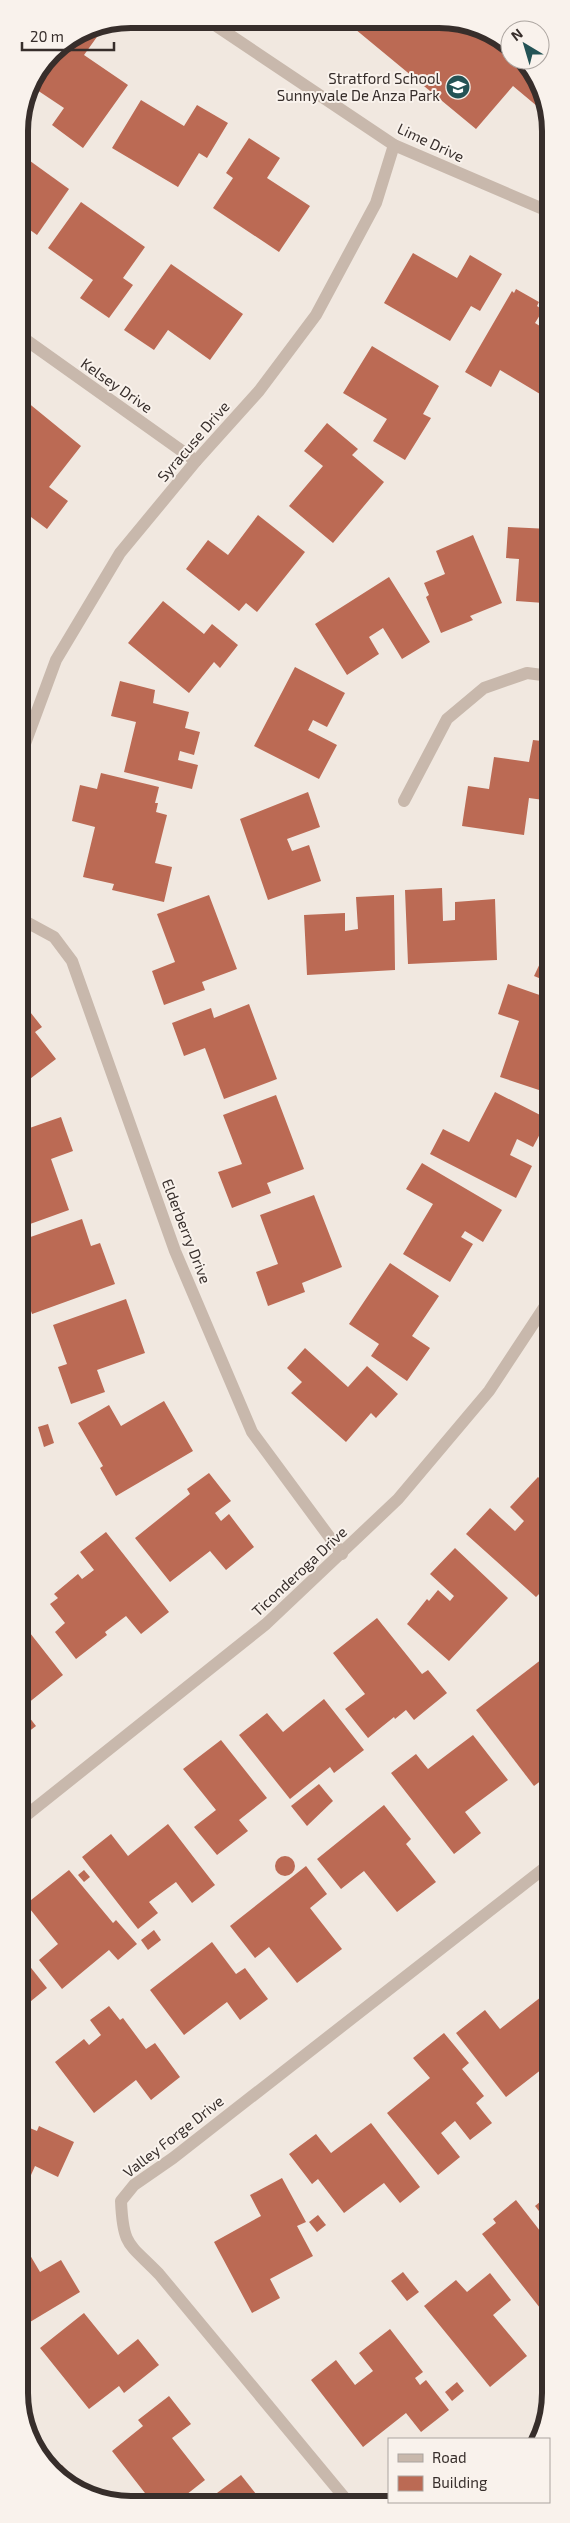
<svg xmlns="http://www.w3.org/2000/svg" width="570" height="2523" font-family="'Exo 2',sans-serif">
<style>
.building{fill:#bb6a54}
.lines{fill:none;stroke-linecap:round;stroke-linejoin:round}
.minor{stroke:#c8b8ac;stroke-width:12}
.labels{text-anchor:middle;dominant-baseline:central;stroke-width:4;stroke-linejoin:round;paint-order:stroke}
.poi-label{font-size:15px;fill:#372e2b;stroke:#f9f2ec;text-anchor:end}
.street-label{font-size:15px;fill:#372e2b;stroke:#f9f2ec}
.rim{fill:none;stroke:#372e2b;stroke-width:6}
</style>
<rect width="100%" height="100%" fill="#f1e8e0"/>
<g class="building">
<polygon points="362,20 462,21 510,49 510,60 525,60 550,117 513,86 476,129 355,29"/>
<polygon points="89,27 99,34 84,55 128,85 83,148 52,125 64,108 31,86 53,54 52,51"/>
<polygon points="141,100 184,126 197,105 228,123 207,158 199,153 178,187 112,148"/>
<polygon points="249,138 280,158 267,178 310,206 279,252 213,208 233,178 226,173"/>
<polygon points="19,153 69,189 37,235 19,222"/>
<polygon points="81,202 145,247 123,278 133,285 109,318 80,298 93,280 48,248"/>
<polygon points="413,253 457,278 470,255 502,274 480,311 471,306 450,341 384,303"/>
<polygon points="171,264 243,314 210,360 168,330 154,350 124,330"/>
<polygon points="516,289 539,302 537,306 543,310 535,323 548,331 550,327 550,400 500,370 491,387 465,372 512,291 514,293"/>
<polygon points="372,346 439,386 423,414 431,418 405,460 373,441 387,419 343,393"/>
<polygon points="21,397 81,446 49,487 68,501 47,529 19,508"/>
<polygon points="327,423 358,449 352,455 384,482 333,543 289,506 323,466 304,451"/>
<polygon points="258,515 305,552 257,612 246,603 239,611 186,569 208,540 228,555"/>
<polygon points="508,527 550,529 550,606 544,605 544,603 516,601 519,559 506,558"/>
<polygon points="473,535 502,603 470,616 473,620 441,633 426,597 429,595 424,583 445,574 436,551"/>
<polygon points="389,577 430,642 402,659 383,628 369,637 379,654 347,675 315,624"/>
<polygon points="163,601 204,634 212,624 238,645 220,668 214,662 189,693 128,643"/>
<polygon points="295,667 345,693 327,727 313,720 308,730 337,745 319,779 254,746"/>
<polygon points="120,681 155,690 153,703 189,712 185,728 200,732 194,755 180,751 178,760 198,765 192,789 124,772 136,722 111,716"/>
<polygon points="533,740 551,742 551,801 529,798 524,835 462,826 468,786 489,789 494,757 529,762"/>
<polygon points="101,773 159,787 155,803 158,803 156,812 167,815 155,863 172,867 164,902 112,890 114,884 83,877 95,827 72,821 80,785 97,789"/>
<polygon points="308,792 320,827 287,839 292,851 309,845 321,881 268,900 240,819"/>
<polygon points="442,888 443,921 455,920 455,902 495,899 497,960 408,964 405,890"/>
<polygon points="209,895 237,969 202,982 205,990 164,1005 152,971 175,962 157,914"/>
<polygon points="394,895 395,970 307,975 304,915 345,913 345,931 358,929 356,897"/>
<polygon points="551,940 551,983 534,976"/>
<polygon points="508,984 551,999 551,1094 500,1077 519,1021 498,1014"/>
<polygon points="19,998 42,1027 35,1032 56,1059 22,1085 19,1082"/>
<polygon points="249,1004 277,1079 224,1099 205,1048 184,1056 172,1023 211,1008 214,1018"/>
<polygon points="495,1092 548,1119 533,1147 517,1139 510,1155 532,1166 516,1198 430,1154 443,1129 469,1142"/>
<polygon points="276,1095 304,1169 267,1183 271,1193 232,1208 218,1172 242,1164 223,1115"/>
<polygon points="61,1117 73,1151 51,1159 69,1210 19,1228 19,1143 25,1141 21,1131"/>
<polygon points="422,1163 502,1210 483,1242 465,1231 461,1237 473,1244 450,1282 403,1254 433,1204 406,1189"/>
<polygon points="314,1195 342,1267 302,1283 305,1292 268,1306 256,1272 278,1264 260,1215"/>
<polygon points="82,1219 91,1246 100,1243 115,1284 32,1314 24,1290 19,1292 19,1241"/>
<polygon points="390,1263 439,1296 412,1336 430,1348 407,1381 371,1356 379,1344 349,1324"/>
<polygon points="126,1299 145,1353 97,1370 105,1392 71,1404 58,1367 67,1364 53,1325"/>
<polygon points="305,1348 348,1387 367,1366 398,1394 376,1418 371,1413 346,1442 291,1393 302,1382 287,1368"/>
<polygon points="164,1401 193,1451 116,1496 100,1468 103,1466 78,1423 109,1405 121,1426"/>
<polygon points="48,1424 54,1443 44,1447 38,1427"/>
<polygon points="209,1473 231,1501 215,1513 221,1521 229,1514 254,1547 226,1570 210,1551 170,1582 135,1538 190,1494 187,1489"/>
<polygon points="538,1477 551,1489 551,1549 548,1552 551,1555 551,1582 536,1597 466,1534 490,1508 515,1531 524,1521 510,1507"/>
<polygon points="106,1532 169,1612 141,1634 126,1616 105,1632 107,1635 76,1659 55,1632 65,1623 50,1604 58,1598 54,1594 78,1574 82,1579 94,1570 80,1552"/>
<polygon points="455,1548 508,1598 449,1661 407,1624 427,1599 429,1601 438,1590 450,1601 454,1596 430,1574"/>
<polygon points="377,1618 422,1674 428,1670 447,1693 414,1720 406,1710 395,1719 394,1717 368,1738 345,1709 365,1694 333,1653"/>
<polygon points="19,1619 63,1675 22,1708 36,1726 19,1739"/>
<polygon points="542,1659 551,1671 551,1773 534,1786 476,1710"/>
<polygon points="324,1699 364,1750 334,1773 330,1767 290,1799 239,1735 267,1713 283,1732"/>
<polygon points="473,1735 508,1780 465,1812 481,1833 454,1854 391,1773 416,1754 428,1769"/>
<polygon points="221,1740 267,1798 239,1820 248,1831 217,1855 194,1827 216,1810 183,1769"/>
<polygon points="319,1784 333,1801 307,1826 291,1806"/>
<polygon points="384,1805 411,1839 406,1844 436,1882 397,1912 364,1871 341,1889 317,1859"/>
<polygon points="168,1824 215,1885 192,1903 176,1882 149,1902 158,1913 138,1929 82,1857 111,1834 128,1856"/>
<circle cx="285" cy="1866" r="10"/>
<polygon points="306,1866 327,1894 310,1908 342,1949 297,1983 269,1947 255,1958 230,1926"/>
<polygon points="69,1870 113,1923 116,1920 137,1944 118,1960 109,1950 62,1989 39,1960 58,1944 26,1904"/>
<polygon points="84,1870 90,1877 84,1882 78,1875"/>
<polygon points="154,1930 161,1940 148,1950 141,1940"/>
<polygon points="212,1942 236,1974 245,1968 268,1999 240,2020 227,2002 184,2035 150,1990"/>
<polygon points="20,1954 47,1988 20,2010"/>
<polygon points="541,1997 551,2009 551,2062 506,2097 456,2033 485,2010 500,2029"/>
<polygon points="109,2006 120,2020 123,2018 146,2049 155,2043 180,2077 151,2100 136,2080 94,2113 55,2062 84,2039 89,2045 101,2035 90,2020"/>
<polygon points="444,2033 469,2063 462,2069 484,2096 476,2103 492,2123 470,2140 455,2121 441,2133 460,2157 438,2175 387,2113 430,2078 413,2058"/>
<polygon points="371,2123 420,2187 400,2203 384,2183 344,2213 318,2179 312,2184 289,2154 316,2134 331,2153"/>
<polygon points="20,2124 37,2131 39,2126 74,2142 58,2177 35,2166 20,2200"/>
<polygon points="282,2178 306,2222 297,2226 313,2256 270,2279 280,2298 252,2313 214,2242 261,2216 250,2195"/>
<polygon points="551,2193 551,2226 535,2206"/>
<polygon points="516,2200 551,2245 551,2322 482,2234 496,2223 493,2219"/>
<polygon points="318,2215 326,2225 317,2232 309,2222"/>
<polygon points="20,2238 40,2272 61,2260 80,2292 20,2328"/>
<polygon points="403,2272 419,2292 407,2301 391,2281"/>
<polygon points="490,2273 511,2300 493,2315 527,2356 490,2387 424,2306 456,2280 467,2292"/>
<polygon points="84,2313 118,2355 138,2339 159,2365 124,2393 119,2386 89,2409 40,2348"/>
<polygon points="390,2329 423,2372 415,2378 420,2385 426,2380 449,2410 421,2432 406,2413 363,2447 311,2380 336,2360 355,2385 373,2371 359,2353"/>
<polygon points="457,2382 464,2391 452,2401 445,2392"/>
<polygon points="169,2396 191,2424 172,2438 205,2480 177,2502 152,2502 112,2451 143,2426 138,2420"/>
<polygon points="62,2465 76,2483 54,2471"/>
<polygon points="241,2475 263,2503 205,2502"/>
</g>
<g class="lines">
<g class="minor">
<polyline points="206,19 394,145 550,212"/>
<polyline points="19,335 196,461"/>
<polyline points="19,760 56,660 120,553 196,461 259,391 316,315 376,203 394,145"/>
<polyline points="404,801 447,719 484,688 527,673 550,676"/>
<polyline points="19,918 54,937 72,961 175,1251 252,1432 342,1554"/>
<polyline points="19,1821 266,1624 398,1499 489,1391 551,1297"/>
<path d="M349 2503 159 2274C129 2243 123 2247 121 2201L134 2185 173 2158 551 1863"/>
</g>
</g>
<defs>
<symbol id="school-disc" viewBox="-11 -11 22 22"><circle r="9.5" fill="#245355" stroke="#f9f2ec"/><path d="M0-5L7-2L0 1L-7-2ZM-4 1L0 2.5L4 1V4Q0 6-4 4Z" fill="#fff"/></symbol>
</defs>
<g fill-rule="evenodd">
<use href="#school-disc" x="444" y="73" width="28" height="28"/>
</g>
<g class="labels">
<g class="poi-label">
<text x="440" y="78">Stratford School<tspan x="440" dy="17">Sunnyvale De Anza Park</tspan></text>
</g>
<g class="street-label">
<text transform="translate(431 142) rotate(25)">Lime Drive</text>
<text transform="translate(117 385) rotate(35)">Kelsey Drive</text>
<text transform="translate(193 441) rotate(-49)">Syracuse Drive</text>
<text transform="translate(187 1231) rotate(69)">Elderberry Drive</text>
<text transform="translate(299 1571) rotate(-43)">Ticonderoga Drive</text>
<text transform="translate(173 2136) rotate(-38)">Valley Forge Drive</text>
</g>
</g>
<path d="M0 0H570V2523H0ZM131 28H439A103 103 0 0 1 542 131V2393A103 103 0 0 1 439 2496H131A103 103 0 0 1 28 2393V131A103 103 0 0 1 131 28Z" fill="#f9f2ec" fill-rule="evenodd"/>
<path class="rim" d="M131 28H439A103 103 0 0 1 542 131V2393A103 103 0 0 1 439 2496H131A103 103 0 0 1 28 2393V131A103 103 0 0 1 131 28Z"/>
<rect x="388" y="2438" width="162" height="65" fill="#f9f2ec" stroke="#aba49f"/>
<rect x="398" y="2454" width="25" height="8" fill="#c8b8ac" stroke="#aba49f"/>
<text x="432" y="2463" font-size="15" fill="#372e2b">Road</text>
<rect x="398" y="2476" width="25" height="15" fill="#bb6a54" stroke="#aba49f"/>
<text x="432" y="2488" font-size="15" fill="#372e2b">Building</text>
<g transform="translate(525 45) rotate(322)"><circle r="24" fill="#f9f2ec" stroke="#aba49f"/>
<path d="M0-4L9 19L0 12L-9 19Z" fill="#245355"/>
<text y="-8" font-size="14" font-weight="bold" text-anchor="middle" fill="#372e2b">N</text>
</g>
<path d="M22 42v8h92v-8" fill="none" stroke="#372e2b" stroke-width="2.5"/>
<text x="30" y="42" font-size="15" fill="#372e2b" stroke="#f9f2ec" stroke-width="4" paint-order="stroke">20 m</text>
</svg>
